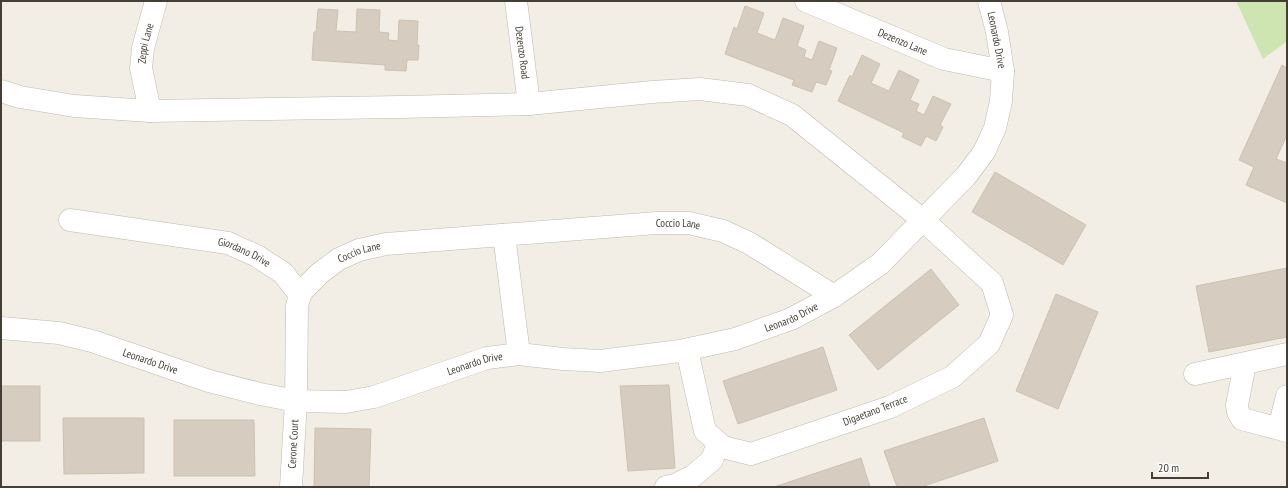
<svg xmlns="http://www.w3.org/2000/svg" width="1288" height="488" font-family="'PT Sans Narrow',sans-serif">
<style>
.green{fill:#cee4b1}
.building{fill:#d6ccbf;stroke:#cdc1b0}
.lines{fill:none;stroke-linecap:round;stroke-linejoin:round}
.minor-casing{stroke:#bfb8ac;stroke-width:23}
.minor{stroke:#fff;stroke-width:22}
.labels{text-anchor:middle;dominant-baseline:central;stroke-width:3;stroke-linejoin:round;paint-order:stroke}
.street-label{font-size:11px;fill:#443e36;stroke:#fff}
</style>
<rect width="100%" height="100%" fill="#f2eee6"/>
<polygon class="green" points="1236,1 1287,1 1287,43 1286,42 1263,59"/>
<g class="building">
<polygon points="745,6 764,13 757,33 775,40 783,18 804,26 797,46 806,50 804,57 812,60 819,41 837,48 829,70 832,71 826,85 816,82 812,92 792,85 794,80 725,54 734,27 737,29"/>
<polygon points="318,9 338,10 336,31 356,32 357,9 380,10 379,32 389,33 388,40 398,41 399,20 418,21 417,45 419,45 418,60 407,60 406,71 385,70 385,65 312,60 314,32 316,32"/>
<polygon points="862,55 880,64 871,83 889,91 899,70 919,80 910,100 919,104 916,111 924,115 933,96 951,104 940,125 943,127 936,141 926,136 921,146 902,137 904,133 838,101 850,75 852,77"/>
<polygon points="1282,65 1287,68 1287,135 1276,159 1287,163 1287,203 1246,185 1254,167 1239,160"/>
<polygon points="995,172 1086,225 1063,265 972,212"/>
<polygon points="1287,268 1287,337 1209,352 1196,286"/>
<polygon points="931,269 959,305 878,370 849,335"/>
<polygon points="1056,294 1098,312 1058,409 1016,391"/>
<polygon points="823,347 837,390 738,424 723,381"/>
<polygon points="669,385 675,468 628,471 620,386"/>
<rect x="1" y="386" width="39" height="55"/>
<polygon points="63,418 144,418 144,473 64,474"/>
<polygon points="984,418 998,461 921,487 897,487 884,451"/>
<polygon points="174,420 254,420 255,476 174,476"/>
<polygon points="315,428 371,429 369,487 314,487"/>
<polygon points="861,458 870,487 774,487"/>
</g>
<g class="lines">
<defs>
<g id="minor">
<path id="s1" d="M516 1 529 104"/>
<path id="s2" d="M806 1 944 59 1003 71"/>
<polyline points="1,91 20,97 74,106 150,111 400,107 529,104 652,92 700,89 748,95 792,115 924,221 992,283 1002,315 989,344 952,377 890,407 751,454 723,447 705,431 687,350"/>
<path id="s3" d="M150 111 141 68 143 48 156 1"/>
<path id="s4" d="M70 220 228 243 257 256 283 273 300 295 297 306 296 401 291 487"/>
<polyline points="504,235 519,354"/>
<path id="s5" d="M300 295 302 291 320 273 339 259 359 250 386 244 657 223H689L723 231 749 243 834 296"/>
<path id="s6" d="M1 328 59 333 92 341 209 381 260 394 296 401 346 402 374 397 487 358 519 354 563 359 600 361 680 351 735 339 791 319 834 296 880 264 966 176 984 152 995 128 1001 101 1003 71 997 32 989 1"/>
<polyline points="1245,364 1237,405 1238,412 1242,419 1287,431"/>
<polyline points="1195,374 1287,354"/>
<polyline points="1279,428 1287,396"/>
<polyline points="666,487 675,485 693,476 712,460 718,443"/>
</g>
</defs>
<use href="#minor" class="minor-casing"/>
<use href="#minor" class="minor"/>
</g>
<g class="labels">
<g class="street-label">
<text transform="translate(997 40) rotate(79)">Leonardo Drive</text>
<text stroke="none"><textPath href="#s2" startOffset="105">Dezenzo Lane</textPath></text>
<text stroke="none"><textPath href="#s3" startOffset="69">Zeppi Lane</textPath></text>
<text stroke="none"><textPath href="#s1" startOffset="52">Dezenzo Road</textPath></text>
<text stroke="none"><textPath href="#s5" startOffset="396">Coccio Lane</textPath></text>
<text stroke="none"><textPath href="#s5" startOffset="75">Coccio Lane</textPath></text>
<text stroke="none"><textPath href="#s4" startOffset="178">Giordano Drive</textPath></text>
<text stroke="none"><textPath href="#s6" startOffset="814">Leonardo Drive</textPath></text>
<text stroke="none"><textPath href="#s6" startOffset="154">Leonardo Drive</textPath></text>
<text stroke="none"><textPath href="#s6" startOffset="490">Leonardo Drive</textPath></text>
<text transform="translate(875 410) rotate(-21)">Digaetano Terrace</text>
<text transform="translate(293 444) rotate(-87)">Cerone Court</text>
</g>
</g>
<rect width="1288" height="488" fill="none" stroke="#443e36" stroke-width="4"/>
<path d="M1152 472v6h56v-6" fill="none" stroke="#443e36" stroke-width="2"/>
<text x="1158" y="472" font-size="12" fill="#443e36" stroke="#ffffff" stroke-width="3" paint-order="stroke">20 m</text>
</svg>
